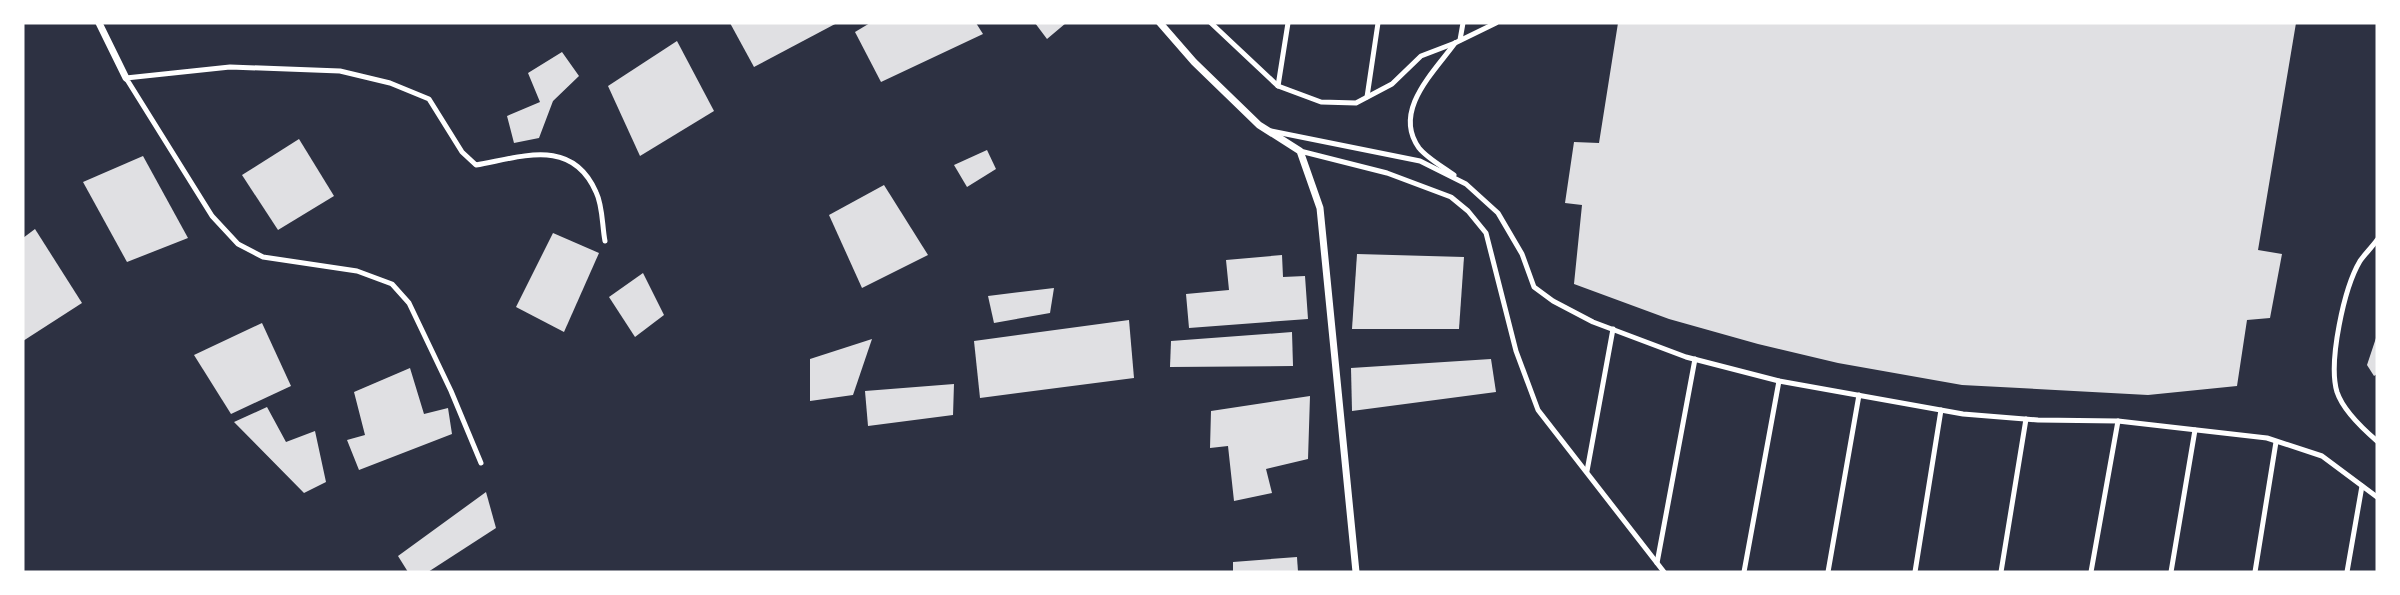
<svg xmlns="http://www.w3.org/2000/svg" width="2400" height="595" font-family="'DejaVu Sans',sans-serif">
<style>
.building{fill:#e0e0e3}
.lines{fill:none;stroke-linecap:round;stroke-linejoin:round}
.service{stroke:#fff;stroke-width:5}
.minor{stroke:#fff;stroke-width:7}
</style>
<rect width="100%" height="100%" fill="#2d3142"/>
<g class="building">
<polygon points="730,23 837,23 754,67"/>
<polygon points="870,23 976,23 983,34 881,82 855,32"/>
<polygon points="1035,23 1066,23 1047,39"/>
<polygon points="1618,23 2296,23 2258,250 2282,254 2270,318 2247,320 2237,386 2148,395 1962,385 1838,363 1758,344 1669,319 1574,284 1582,205 1565,203 1574,142 1599,143"/>
<polygon points="677,41 714,111 640,156 608,86"/>
<polygon points="562,52 579,76 553,101 539,138 514,143 507,116 540,102 528,73"/>
<polygon points="299,139 334,196 278,230 242,175"/>
<polygon points="987,150 996,169 967,187 954,165"/>
<polygon points="143,156 188,238 127,262 83,182"/>
<polygon points="884,185 928,255 862,288 829,215"/>
<polygon points="35,229 82,303 23,341 23,238"/>
<polygon points="553,233 599,253 564,332 516,307"/>
<polygon points="1357,254 1464,257 1459,329 1352,329"/>
<polygon points="1282,255 1283,277 1305,276 1308,319 1189,328 1186,294 1229,290 1226,260"/>
<polygon points="643,273 664,315 635,337 609,297"/>
<polygon points="1054,288 1050,313 994,323 988,296"/>
<polygon points="1129,320 1134,378 980,398 974,341"/>
<polygon points="262,323 291,386 231,414 194,355"/>
<polygon points="1292,332 1293,366 1170,367 1171,341"/>
<polygon points="2377,335 2377,374 2374,376 2367,365"/>
<polygon points="872,339 853,395 810,401 810,359"/>
<polygon points="1491,359 1496,392 1352,411 1351,368"/>
<polygon points="410,368 424,414 448,408 452,434 359,470 347,440 365,435 354,392"/>
<polygon points="954,384 953,415 868,426 865,391"/>
<polygon points="1310,396 1308,459 1266,469 1272,493 1234,501 1228,446 1210,448 1211,411"/>
<polygon points="267,407 286,442 315,431 326,482 304,493 234,422"/>
<polygon points="486,492 496,528 428,572 408,572 398,556"/>
<polygon points="1297,557 1298,572 1233,572 1233,562"/>
</g>
<g class="lines">
<g class="service">
<polyline points="1211,23 1278,86 1321,102 1356,103 1392,84 1421,56 1455,43 1496,23"/>
<polyline points="1460,40 1463,23"/>
<polyline points="1278,86 1288,23"/>
<polyline points="1367,97 1378,23"/>
<polyline points="1271,131 1420,161 1466,184 1498,213 1522,254 1534,287 1553,301 1593,322 1686,357 1779,381 1963,414 2038,420 2118,421 2267,438 2322,456 2377,497"/>
<polyline points="1300,151 1387,173 1451,197 1468,211 1486,233 1516,351 1538,410 1664,572"/>
<path d="M1454 175C1443 167 1427 158 1419 148 1392 111 1434 72 1455 43"/>
<path d="M2377 240C2372 247 2365 254 2360 261 2344 288 2328 362 2337 392 2343 410 2363 429 2377 441"/>
<path d="M481 463 451 391 409 303 392 284 357 271 263 257 238 244 212 216 126 78 230 67 340 71 390 83 429 99 462 152 476 165C522 157 572 137 596 192 603 206 602 226 605 241"/>
<polyline points="1587,471 1613,329"/>
<polyline points="1657,563 1695,359"/>
<polyline points="1744,572 1779,381"/>
<polyline points="1828,572 1859,395"/>
<polyline points="1915,572 1941,410"/>
<polyline points="2001,572 2026,419"/>
<polyline points="2091,572 2118,421"/>
<polyline points="2171,572 2195,430"/>
<polyline points="2255,572 2276,442"/>
<polyline points="2347,572 2362,486"/>
</g>
<g class="minor">
<polyline points="99,23 126,78"/>
<polyline points="1160,23 1194,62 1259,125 1300,151 1320,208 1356,572"/>
</g>
</g>
<rect width="2400" height="595" fill="none" stroke="#ffffff" stroke-width="49"/>
</svg>
